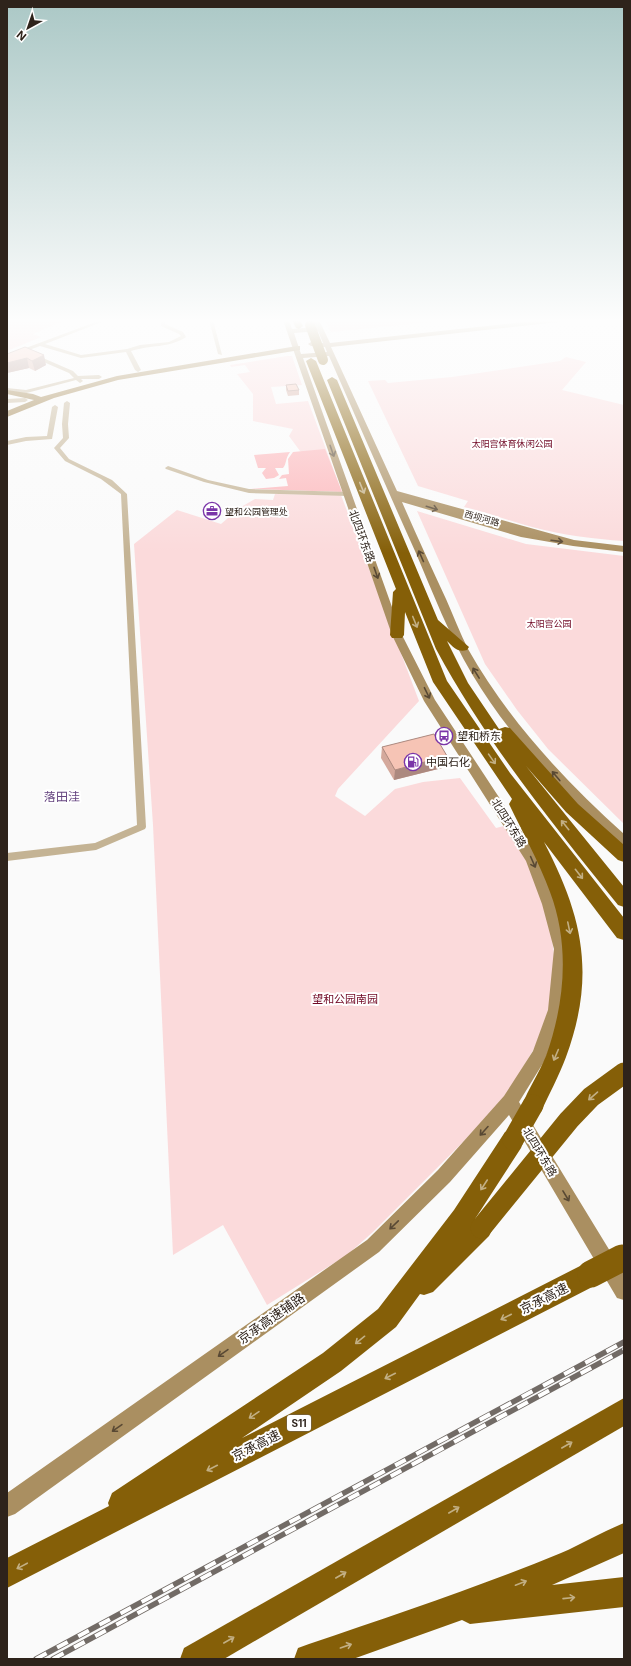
<svg xmlns="http://www.w3.org/2000/svg" width="631" height="1666" font-family="Inter,'Noto Sans SC',sans-serif">
<style>
.green{fill:#fbdadb}
.forest{fill:#fcb6ba}
.lines{fill:none;stroke-linecap:round;stroke-linejoin:round}
.street{fill:#c4b394;fill-rule:evenodd}
.secondary{fill:#aa8f61;fill-rule:evenodd}
.primary{fill:#96763a;fill-rule:evenodd}
.highway{fill:#855f08;fill-rule:evenodd}
.rail-casing{stroke:#726b66;stroke-width:5.5}
.rail{stroke:#fff;stroke-width:4;stroke-dasharray:12;stroke-linecap:butt}
.highway-bridge-far2{stroke:#855f08;stroke-width:10}
.highway-bridge-far1{stroke:#855f08;stroke-width:21}
.highway-bridge{stroke:#855f08;stroke-width:27}
.wall{fill:#d4a99c}
.shaded-wall{fill:#ac897f}
.building{fill:#f6c4b5;stroke:#ac897f}
.oneway{stroke:#594934}
.oneway2{stroke:#c2af84}
.labels{text-anchor:middle;dominant-baseline:central;stroke-width:4;stroke-linejoin:round;paint-order:stroke}
.far-park-label{font-size:9px;fill:#700824;stroke:#fff}
.far-poi-label{font-size:9px;fill:#2e231b;stroke:#fff;text-anchor:start}
.far-street-label{font-size:9px;fill:#2e231b;stroke:#fff}
.shield{fill:#fff;stroke:#6d655f;stroke-width:1}
.shield-label{font-size:10px;font-weight:bold;fill:#2e231b}
.street-label{font-size:11px;fill:#2e231b;stroke:#fff}
.poi-label{font-size:11px;fill:#2e231b;stroke:#fff;text-anchor:start}
.park-label{font-size:11px;fill:#700824;stroke:#fff}
.neighbourhood-label{font-size:12px;fill:#664580;stroke:#fff}
.near-street-label{font-size:13px;fill:#2e231b;stroke:#fff}
</style>
<rect width="100%" height="100%" fill="#fafafa"/>
<g class="green">
<polygon points="7,320 66,320 33,334 41,337 7,351"/>
<polygon points="325,320 453,320 331,332"/>
<polygon points="287,356 292,356 302,385 271,387 276,404 308,401 342,492 300,451 289,436 293,429 253,421 253,394 237,374 250,372 245,365 231,367 230,365"/>
<path d="M566 357 586 362 562 390 624 405V541C593 539 562 535 532 527 509 521 487 512 464 507L468 501 418 486 368 381 385 380 388 383 452 377 560 361Z"/>
<polygon points="275,494 341,495 419,701 338,789 335,796 365,816 395,789 423,782 460,778 496,828 504,826 533,870 548,907 554,954 552,1000 535,1047 509,1091 463,1142 373,1232 347,1255 267,1305 223,1225 173,1255 153,825 134,544 177,510 221,524 241,507 255,499 273,500"/>
<polygon points="417,511 526,544 624,556 624,824 548,749 517,710 485,664"/>
</g>
<g class="forest">
<polygon points="325,449 342,492 251,489 288,486 286,478 279,479 282,475 289,474 288,459 293,452"/>
<path d="M290 452C285 459 287 463 283 468H275L279 475 274 478 266 479 262 473 266 468H258L254 455Z"/>
</g>
<g class="lines">
<g class="street">
<path d="M101 320H107L45 344 81 355 127 349 140 345 169 342 181 336 179 334 161 326V320H165V324L183 332 186 337C170 348 149 345 131 351L141 370 138 372 135 370 126 352 81 358 40 346 7 358V355Z"/>
<polygon points="209,320 213,320 222,355 218,354"/>
<polygon points="32,355 36,355 73,371 78,376 99,375 102,377 99,379 81,379 83,381 80,383 76,380 19,395 17,394 17,392 7,392 7,388 26,390 74,378 69,373 32,357"/>
<polygon points="7,399 25,398 28,400 25,402 7,403"/>
<polygon points="67,401 70,403 68,424 69,438 60,448 69,459 112,480 127,494 146,827 145,829 96,850 7,861 7,853 95,843 137,825 121,494 101,479 65,461 54,448 63,438 62,424 64,403"/>
<polygon points="55,405 58,407 52,439 26,441 7,445 7,441 26,437 47,436 52,407"/>
<polygon points="168,466 208,480 249,489 348,492 351,494 348,496 249,493 204,482 166,469 165,468"/>
</g>
<path class="secondary" d="M283 320H289L292 329 316 327 313 320H319L330 343 542 320H562L559 322 331 347 397 491 574 540 624 546V552L573 546 521 537 402 502C416 534 431 567 446 599 453 615 460 633 468 649 508 720 564 780 624 834V847L619 846C564 794 511 739 472 674 449 635 433 593 415 551 386 487 358 422 329 356L303 358 402 635 435 700 537 855 556 904 568 949 564 1010 545 1060 519 1102 624 1274V1300L617 1298 509 1115 450 1182 379 1252 15 1514 7 1517V1493L367 1240 438 1170 504 1096 533 1051 548 1010 554 949 542 904 526 861 424 701 392 635ZM318 331 323 343 311 342 308 344 311 346 325 347 327 352 301 354 294 333Z"/>
<polygon class="primary" points="297,346 300,346 300,350 118,380 54,398 7,417 7,411 34,400 7,394 7,390 33,394 41,397 117,376"/>
<g class="highway">
<polygon points="292,320 300,320 303,326 299,329 296,328"/>
<path d="M311 358 316 361 447 681 510 773 624 918V940L617 938 544 842C583 917 596 975 566 1057 559 1076 549 1094 541 1112L533 1115 525 1112 522 1105C529 1088 539 1073 546 1056 565 1003 570 945 550 892 539 862 523 833 509 804L512 799 433 682 405 612 404 635 402 638H392L390 635 393 592 396 589 306 361Z"/>
<path d="M332 377 337 380 438 620 469 647 467 650C458 653 453 647 447 641L468 683 499 729 505 727 510 728 578 804 624 845V862L618 860 566 812 526 766 624 887V907L618 905C552 823 486 742 436 649L327 380Z"/>
<polygon points="513,1129 521,1132 524,1140 521,1148 475,1219 481,1216 489,1220 493,1228 489,1236 433,1292 424,1295 420,1294 396,1327 341,1371 242,1438 582,1265 591,1262 600,1265 603,1274 600,1283 7,1588 7,1558 109,1506 108,1503 112,1493 323,1353 378,1309 454,1210 505,1132"/>
<polygon points="624,1398 624,1426 224,1659 180,1659 184,1648"/>
<path d="M624 1523V1553L552 1585 624 1577V1607L470 1624 462 1620 353 1659H294L298 1648 309 1644C394 1615 478 1587 561 1553 582 1544 602 1532 624 1523Z"/>
</g>
<defs>
<g id="rail">
<polyline points="36,1659 624,1342"/>
<polyline points="53,1659 624,1350"/>
</g>
</defs>
<use href="#rail" class="rail-casing"/>
<use href="#rail" class="rail"/>
<polyline class="highway-bridge-far2" points="310,325 323,360"/>
<g class="highway-bridge-far1">
<polyline points="513,1140 533,1105"/>
<polyline points="481,1228 569,1120 591,1097 624,1073"/>
</g>
<polyline class="highway-bridge" points="591,1274 622,1258"/>
</g>
<g class="wall">
<polygon points="25,347 46,365 35,371 29,368 7,373"/>
<polygon points="286,385 299,390 299,395 288,396 286,390"/>
<polygon points="382,747 446,767 394,780 381,758"/>
</g>
<g class="shaded-wall">
<polygon points="44,355 46,365 35,371 32,361"/>
<polygon points="27,358 29,368 7,373 7,363"/>
<polygon points="447,756 446,767 394,780 395,770"/>
</g>
<g class="building">
<polygon points="25,347 44,355 32,361 27,358 7,363 7,354"/>
<polygon points="296,384 299,390 288,391 286,385"/>
<polygon points="434,734 447,756 395,770 382,747"/>
</g>
<defs><path id="oneway-shaft" d="M-6 0H5M1.5-3L5.5 0L1.5 3" fill="none" stroke-width="1.6" stroke-linecap="round" stroke-linejoin="round"/></defs>
<g class="oneway">
<use href="#oneway-shaft" transform="translate(332 451) rotate(71)"/>
<use href="#oneway-shaft" transform="translate(432 508) rotate(17)"/>
<use href="#oneway-shaft" transform="translate(557 541) rotate(7)"/>
<use href="#oneway-shaft" transform="translate(421 556) rotate(-114)"/>
<use href="#oneway-shaft" transform="translate(376 573) rotate(71)"/>
<use href="#oneway-shaft" transform="translate(476 673) rotate(-122)"/>
<use href="#oneway-shaft" transform="translate(427 693) rotate(64)"/>
<use href="#oneway-shaft" transform="translate(556 776) rotate(-130)"/>
<use href="#oneway-shaft" transform="translate(533 862) rotate(66)"/>
<use href="#oneway-shaft" transform="translate(484 1131) rotate(132)"/>
<use href="#oneway-shaft" transform="translate(566 1196) rotate(59)"/>
<use href="#oneway-shaft" transform="translate(394 1225) rotate(136)"/>
<use href="#oneway-shaft" transform="translate(223 1353) rotate(145)"/>
<use href="#oneway-shaft" transform="translate(117 1428) rotate(145)"/>
</g>
<g class="oneway2">
<use href="#oneway-shaft" transform="translate(362 488) rotate(68)"/>
<use href="#oneway-shaft" transform="translate(415 622) rotate(68)"/>
<use href="#oneway-shaft" transform="translate(492 759) rotate(55)"/>
<use href="#oneway-shaft" transform="translate(565 825) rotate(-129)"/>
<use href="#oneway-shaft" transform="translate(579 874) rotate(52)"/>
<use href="#oneway-shaft" transform="translate(569 928) rotate(78)"/>
<use href="#oneway-shaft" transform="translate(556 1055) rotate(113)"/>
<use href="#oneway-shaft" transform="translate(593 1096) rotate(139)"/>
<use href="#oneway-shaft" transform="translate(484 1185) rotate(123)"/>
<use href="#oneway-shaft" transform="translate(506 1317) rotate(153)"/>
<use href="#oneway-shaft" transform="translate(360 1340) rotate(141)"/>
<use href="#oneway-shaft" transform="translate(390 1376) rotate(153)"/>
<use href="#oneway-shaft" transform="translate(254 1415) rotate(146)"/>
<use href="#oneway-shaft" transform="translate(567 1445) rotate(-30)"/>
<use href="#oneway-shaft" transform="translate(212 1468) rotate(153)"/>
<use href="#oneway-shaft" transform="translate(454 1510) rotate(-30)"/>
<use href="#oneway-shaft" transform="translate(22 1566) rotate(152)"/>
<use href="#oneway-shaft" transform="translate(341 1575) rotate(-30)"/>
<use href="#oneway-shaft" transform="translate(521 1583) rotate(-21)"/>
<use href="#oneway-shaft" transform="translate(569 1598) rotate(-6)"/>
<use href="#oneway-shaft" transform="translate(229 1640) rotate(-30)"/>
<use href="#oneway-shaft" transform="translate(346 1646) rotate(-19)"/>
</g>
<linearGradient id="sky" x2="0" y2="1"><stop stop-color="#abc8c6"/><stop offset="0.58" stop-color="#fdfdfd"/><stop offset="1" stop-color="#fdfdfd" stop-opacity="0"/></linearGradient>
<rect width="631" height="553" fill="url(#sky)"/>
<defs>
<symbol id="office-ring" viewBox="-11 -11 22 22"><circle r="9.5" fill="#fff" stroke="#7a35a8" stroke-width="1.5"/><path d="M-6-3h4V-5.5h4V-3h4V5H-6ZM-1-4.5V-3h2v-1.5ZM-6 0V1H6V0Z" fill="#7a35a8"/></symbol>
<symbol id="bus-ring" viewBox="-11 -11 22 22"><circle r="9.5" fill="#fff" stroke="#7a35a8" stroke-width="1.5"/><path d="M-5-6H5V4H4V6H2V4H-2V6H-4V4H-5ZM-3.5-4V0h7V-4ZM-3.5 1.2v1.5H-2V1.2ZM2 1.2v1.5H3.5V1.2Z" fill="#7a35a8"/></symbol>
<symbol id="fuel-ring" viewBox="-11 -11 22 22"><circle r="9.5" fill="#fff" stroke="#7a35a8" stroke-width="1.5"/><path d="M-5.5-6h7V0h2V4h1.3V-2.5L3-4.5l.8-.8L6-3V5H2.5V1h-1V6h-7ZM-4.2-4.7v3.2H.2V-4.7Z" fill="#7a35a8"/></symbol>
</defs>
<g fill-rule="evenodd">
<use href="#office-ring" x="202" y="501" width="20" height="20"/>
<use href="#bus-ring" x="434" y="726" width="20" height="20"/>
<use href="#fuel-ring" x="403" y="752" width="20" height="20"/>
</g>
<g class="labels">
<g class="far-park-label">
<text x="512" y="443">太阳宫体育休闲公园</text>
<text x="549" y="623">太阳宫公园</text>
</g>
<g class="far-poi-label">
<text x="225" y="511">望和公园管理处</text>
</g>
<g class="far-street-label">
<text transform="translate(482 518) rotate(16)">西坝河路</text>
</g>
<rect class="shield" x="287" y="1415" width="24" height="16" rx="3"/>
<g class="shield-label">
<text x="299" y="1423">S11</text>
</g>
<g class="street-label">
<text transform="translate(362 536) rotate(70)">北四环东路</text>
<text transform="translate(509 823) rotate(58)">北四环东路</text>
<text transform="translate(540 1152) rotate(59)">北四环东路</text>
</g>
<g class="poi-label">
<text x="457" y="736">望和桥东</text>
<text x="426" y="762">中国石化</text>
</g>
<g class="park-label">
<text x="345" y="999">望和公园南园</text>
</g>
<g class="neighbourhood-label">
<text x="62" y="796">落田洼</text>
</g>
<g class="near-street-label">
<text transform="translate(544 1298) rotate(-27)">京承高速</text>
<text transform="translate(271 1318) rotate(-35)">京承高速辅路</text>
<text transform="translate(256 1445) rotate(-27)">京承高速</text>
</g>
</g>
<rect width="631" height="1666" fill="none" stroke="#2e231b" stroke-width="16"/>
<g transform="translate(28 28) rotate(220)" stroke="#ffffff" stroke-width="3" paint-order="stroke">
<path d="M0-3L7 15L0 10L-7 15Z" fill="#2e231b"/>
<text y="-6" font-size="11" font-weight="bold" text-anchor="middle" fill="#2e231b">N</text>
</g>
</svg>
